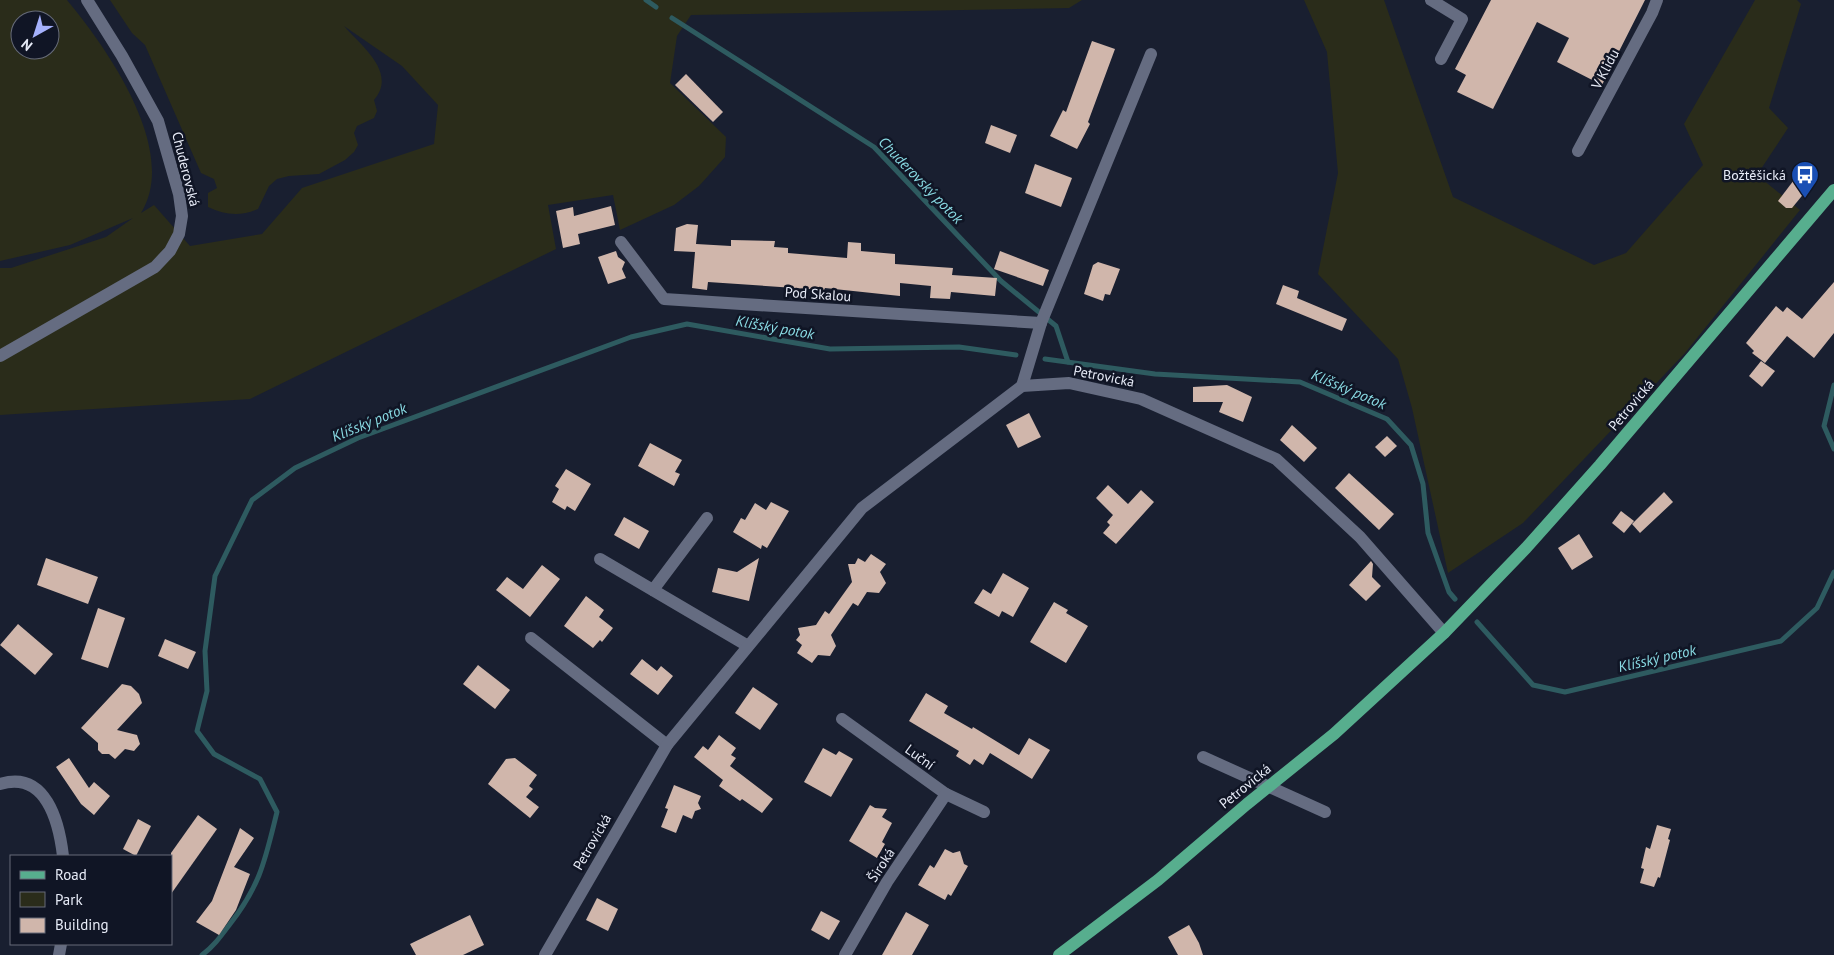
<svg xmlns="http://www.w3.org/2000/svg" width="1834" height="955" font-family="'PT Sans',sans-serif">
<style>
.green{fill:#2a2c1a;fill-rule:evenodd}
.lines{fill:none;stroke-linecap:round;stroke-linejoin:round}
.stream{stroke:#2e5b60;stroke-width:5}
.building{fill:#d0b6ab}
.minor{stroke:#656c81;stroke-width:12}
.major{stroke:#57ae8e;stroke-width:12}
.labels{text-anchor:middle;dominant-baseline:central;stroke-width:5;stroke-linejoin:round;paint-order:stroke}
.street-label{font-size:14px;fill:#e7ebf7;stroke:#101525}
.poi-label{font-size:14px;fill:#e7ebf7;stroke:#101525;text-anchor:end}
.water-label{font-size:15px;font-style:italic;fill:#89dae3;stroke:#101525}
</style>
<rect width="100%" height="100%" fill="#191f30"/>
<g class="green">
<path d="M0 0H67C106 47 180 150 141 213L154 205 190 246 262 234 302 188 434 144 438 105 402 66 344 26C360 45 398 72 374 100L377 111 374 118 357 126 354 133 358 145 354 152 345 160 319 174 289 176 277 179 269 186 258 209C240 217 225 215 208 207V193L217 188 214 179 201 173 145 45 132 33 110 0H1082L1069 8 691 15 677 36 670 83 726 137 725 157 699 186 674 205 620 230 613 195 548 205 556 249 250 399 0 415V268H11L106 237 133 218 70 245 0 261ZM20 20H50V50H20Z"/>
<polygon points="1304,0 1384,0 1453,197 1594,265 1626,253 1703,165 1684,124 1755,0 1797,0 1801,4 1769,108 1788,128 1757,175 1800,210 1685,353 1523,523 1448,573 1412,408 1398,359 1318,274 1338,173 1327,52"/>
</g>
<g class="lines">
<g class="stream">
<polyline points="646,0 656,7"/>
<polyline points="672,18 874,147 1001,281 1056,326 1068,362"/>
<polyline points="1045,359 1155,374 1300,382 1387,419 1411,445 1423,484 1428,533 1449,592 1455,599"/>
<polyline points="1834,385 1824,426 1834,449"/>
<polyline points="1477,622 1533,685 1565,692 1781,641 1817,608 1834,572"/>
<path d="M202 955C214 946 221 936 230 924 261 884 265 860 277 812L260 779 214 754 197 731 207 691 205 651 215 576 252 500 295 468 358 438 631 337 687 324 830 349 959 347 1016 355"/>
</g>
</g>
<g class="building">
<polygon points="1491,0 1645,0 1602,85 1557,62 1569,38 1537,22 1493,109 1457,92 1466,75 1455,69"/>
<polygon points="1092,41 1115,49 1088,122 1090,124 1077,149 1050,136 1063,110 1066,112"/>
<polygon points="686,74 723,112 713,122 675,85"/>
<polygon points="991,125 1017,135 1010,153 985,143"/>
<polygon points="1035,164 1072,178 1061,207 1025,193"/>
<polygon points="1797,176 1810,186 1792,208 1786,208 1778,201"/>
<polygon points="611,206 615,225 578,234 580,244 563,248 556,211 573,207 574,216"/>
<polygon points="687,224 698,225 696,244 731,246 731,240 775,241 774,247 788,248 788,253 847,258 848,242 861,243 861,251 895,254 895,264 953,268 952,275 997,278 995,296 951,292 950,299 930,298 931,286 900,283 900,296 825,288 824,290 708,282 707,290 692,288 695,252 674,251 676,228"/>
<polygon points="616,251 618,257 625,262 622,269 626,278 608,284 598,257"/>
<polygon points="1000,251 1049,270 1043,286 994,269"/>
<polygon points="1098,262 1120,269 1110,295 1105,294 1103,301 1084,294 1093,265"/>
<polygon points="1834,282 1834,333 1814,358 1787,336 1765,363 1752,353 1754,351 1746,343 1776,306 1783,312 1787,307 1802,319"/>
<polygon points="1283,285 1299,291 1297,298 1347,319 1342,331 1276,304"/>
<polygon points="1761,361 1775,371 1762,387 1749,376"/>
<polygon points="1227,385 1252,397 1243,422 1219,412 1223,402 1193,402 1193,387"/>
<polygon points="1029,413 1041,437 1018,448 1006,425"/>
<polygon points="1292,425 1317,448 1304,462 1280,440"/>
<polygon points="1387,436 1397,446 1385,457 1375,447"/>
<polygon points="650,443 682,460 675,472 680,474 674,486 638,466"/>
<polygon points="566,469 591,484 575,511 567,506 565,510 552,502 559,489 555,486"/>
<polygon points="1349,473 1394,514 1379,530 1335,488"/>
<polygon points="1108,485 1128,504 1141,490 1154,502 1116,544 1103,533 1110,525 1107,522 1113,515 1096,498"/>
<polygon points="1664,492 1673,502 1640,533 1632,524"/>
<polygon points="771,502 789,511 767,548 762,545 761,549 733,532 741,518 745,520 755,503 766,510"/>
<polygon points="1621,511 1634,521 1624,533 1612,523"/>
<polygon points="624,517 649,531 639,549 614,535"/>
<polygon points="1579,534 1593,557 1572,570 1558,548"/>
<polygon points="871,554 886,564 880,572 886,583 879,593 867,592 858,606 853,603 831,635 836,646 830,656 818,655 812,663 797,653 802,645 796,640 800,635 798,628 816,625 825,611 829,614 852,582 848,564 855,564 858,558 865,562"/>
<polygon points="46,558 98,577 88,604 37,585"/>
<polygon points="759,558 749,601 712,592 718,568 737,572"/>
<polygon points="1371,561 1373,564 1372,577 1381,586 1366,601 1349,585"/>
<polygon points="542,565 560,579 530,617 496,590 507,577 523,589"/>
<polygon points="1003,573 1029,588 1013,617 1002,611 999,617 974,603 983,589 991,594"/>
<polygon points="586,596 604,610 599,617 613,628 602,642 600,640 593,648 564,626"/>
<polygon points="1054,602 1068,610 1066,613 1088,626 1066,663 1030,642"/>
<polygon points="98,608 125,618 108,668 81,659"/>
<polygon points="18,624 53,654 35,675 0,645"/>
<polygon points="165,639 196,652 188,669 158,656"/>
<polygon points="642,659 657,671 661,666 673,676 658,695 630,674"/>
<polygon points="478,665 510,690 495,709 463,684"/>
<polygon points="122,684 131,686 139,694 142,703 117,730 137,735 140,744 134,751 125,749 115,759 109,754 102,754 98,750 98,743 81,728"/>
<polygon points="753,687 778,704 760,730 735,713"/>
<polygon points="926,693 948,706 944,713 972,729 973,727 1019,755 1029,738 1050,750 1032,779 990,753 983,765 974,759 970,765 956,756 959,751 909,721"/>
<polygon points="719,735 736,748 731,755 736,758 730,766 773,799 762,813 742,799 740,801 719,786 723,780 694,757 703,746 708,750"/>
<polygon points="823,748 836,755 839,751 853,759 831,797 804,782"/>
<polygon points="69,758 89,788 94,782 110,796 94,815 81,804 56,767"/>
<polygon points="515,758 537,775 529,786 533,789 526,797 539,807 530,818 488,784 506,759"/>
<polygon points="674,785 701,796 698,803 701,809 695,811 692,819 683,815 676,833 661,827 668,809 665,808"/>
<polygon points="870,805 875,808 887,809 882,817 892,823 882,842 885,844 877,858 849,841"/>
<polygon points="198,815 217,829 171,894 171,853"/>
<polygon points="138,819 151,826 136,856 123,849"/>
<polygon points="1657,825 1671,829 1668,839 1670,840 1660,878 1658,877 1654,887 1640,883 1644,869 1641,868 1646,847 1650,849"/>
<polygon points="240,828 254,838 234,867 250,874 236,910 219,935 196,922 212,901"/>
<polygon points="945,849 953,853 960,851 964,864 968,866 951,896 948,894 945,900 918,885 930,865 934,868"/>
<polygon points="597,898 618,909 608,931 586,920"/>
<polygon points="821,911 840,921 829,940 811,930"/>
<polygon points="906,912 929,925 912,955 882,955"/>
<polygon points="470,915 484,945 463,955 416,955 410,944"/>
<polygon points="1189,925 1199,943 1203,955 1178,955 1168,937"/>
</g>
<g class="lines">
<g class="minor">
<polyline points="1431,0 1462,19 1441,59"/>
<polyline points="1578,151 1652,13 1657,0"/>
<polyline points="621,242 664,299 1041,323"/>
<polyline points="0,356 155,267 170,251 179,234 182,216 179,194 158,121 122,56 87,0"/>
<polyline points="1022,386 1041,323 1151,54"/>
<polyline points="600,559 748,646"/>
<polyline points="653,590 707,518"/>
<polyline points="531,638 667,745"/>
<polyline points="842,719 946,794 984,812"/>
<polyline points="1203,757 1325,812"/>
<path d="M0 784C46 770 59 822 63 856"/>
<polyline points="59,955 61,944"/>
<polyline points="545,955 667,745 862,508 1022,386 1069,383 1141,399 1276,459 1360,537 1444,633"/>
<polyline points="845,955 887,882 946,794"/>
</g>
<polyline class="major" points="1059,955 1158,880 1247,804 1334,734 1444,633 1526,548 1600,465 1834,190"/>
</g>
<defs>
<symbol id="bus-pin" viewBox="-11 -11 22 30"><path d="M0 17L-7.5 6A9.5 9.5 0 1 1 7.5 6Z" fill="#1a4fb4" stroke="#101525"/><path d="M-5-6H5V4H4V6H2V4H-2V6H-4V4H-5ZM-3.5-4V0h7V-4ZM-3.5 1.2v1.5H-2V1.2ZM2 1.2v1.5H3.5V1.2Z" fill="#fff"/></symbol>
</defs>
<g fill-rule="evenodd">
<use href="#bus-pin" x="1789" y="159" width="32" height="43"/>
</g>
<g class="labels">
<g class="street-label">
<text transform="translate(1605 69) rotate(-62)">V Klidu</text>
<text transform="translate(186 169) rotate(76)">Chuderovská</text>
<text transform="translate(818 294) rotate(4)">Pod Skalou</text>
<text transform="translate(1104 376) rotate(11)">Petrovická</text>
<text transform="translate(1631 405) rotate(-50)">Petrovická</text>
<text transform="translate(920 757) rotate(36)">Luční</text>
<text transform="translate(1245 786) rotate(-39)">Petrovická</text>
<text transform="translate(592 842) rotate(-60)">Petrovická</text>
<text transform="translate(881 865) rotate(-57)">Široká</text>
</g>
<g class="poi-label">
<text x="1786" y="175">Božtěšická</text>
</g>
<g class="water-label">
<text transform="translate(921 180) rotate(46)">Chuderovský potok</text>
<text transform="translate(775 327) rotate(10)">Klíšský potok</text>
<text transform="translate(1349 389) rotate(23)">Klíšský potok</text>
<text transform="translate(369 422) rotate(-22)">Klíšský potok</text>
<text transform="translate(1657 658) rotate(-13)">Klíšský potok</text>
</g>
</g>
<rect x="10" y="855" width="162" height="90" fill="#101525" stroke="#666b79"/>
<rect x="20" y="871" width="25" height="8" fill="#57ae8e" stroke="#666b79"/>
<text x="55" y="880" font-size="15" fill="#e7ebf7">Road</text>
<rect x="20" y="892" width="25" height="15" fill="#2a2c1a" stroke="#666b79"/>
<text x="55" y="905" font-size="15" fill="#e7ebf7">Park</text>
<rect x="20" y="918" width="25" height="15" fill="#d0b6ab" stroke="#666b79"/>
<text x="55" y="930" font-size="15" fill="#e7ebf7">Building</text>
<g transform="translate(35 35) rotate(219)"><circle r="24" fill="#101525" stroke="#666b79"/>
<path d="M0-4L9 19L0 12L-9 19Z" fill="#a5b1fc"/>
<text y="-8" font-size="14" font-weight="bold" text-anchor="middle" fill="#e7ebf7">N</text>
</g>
</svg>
